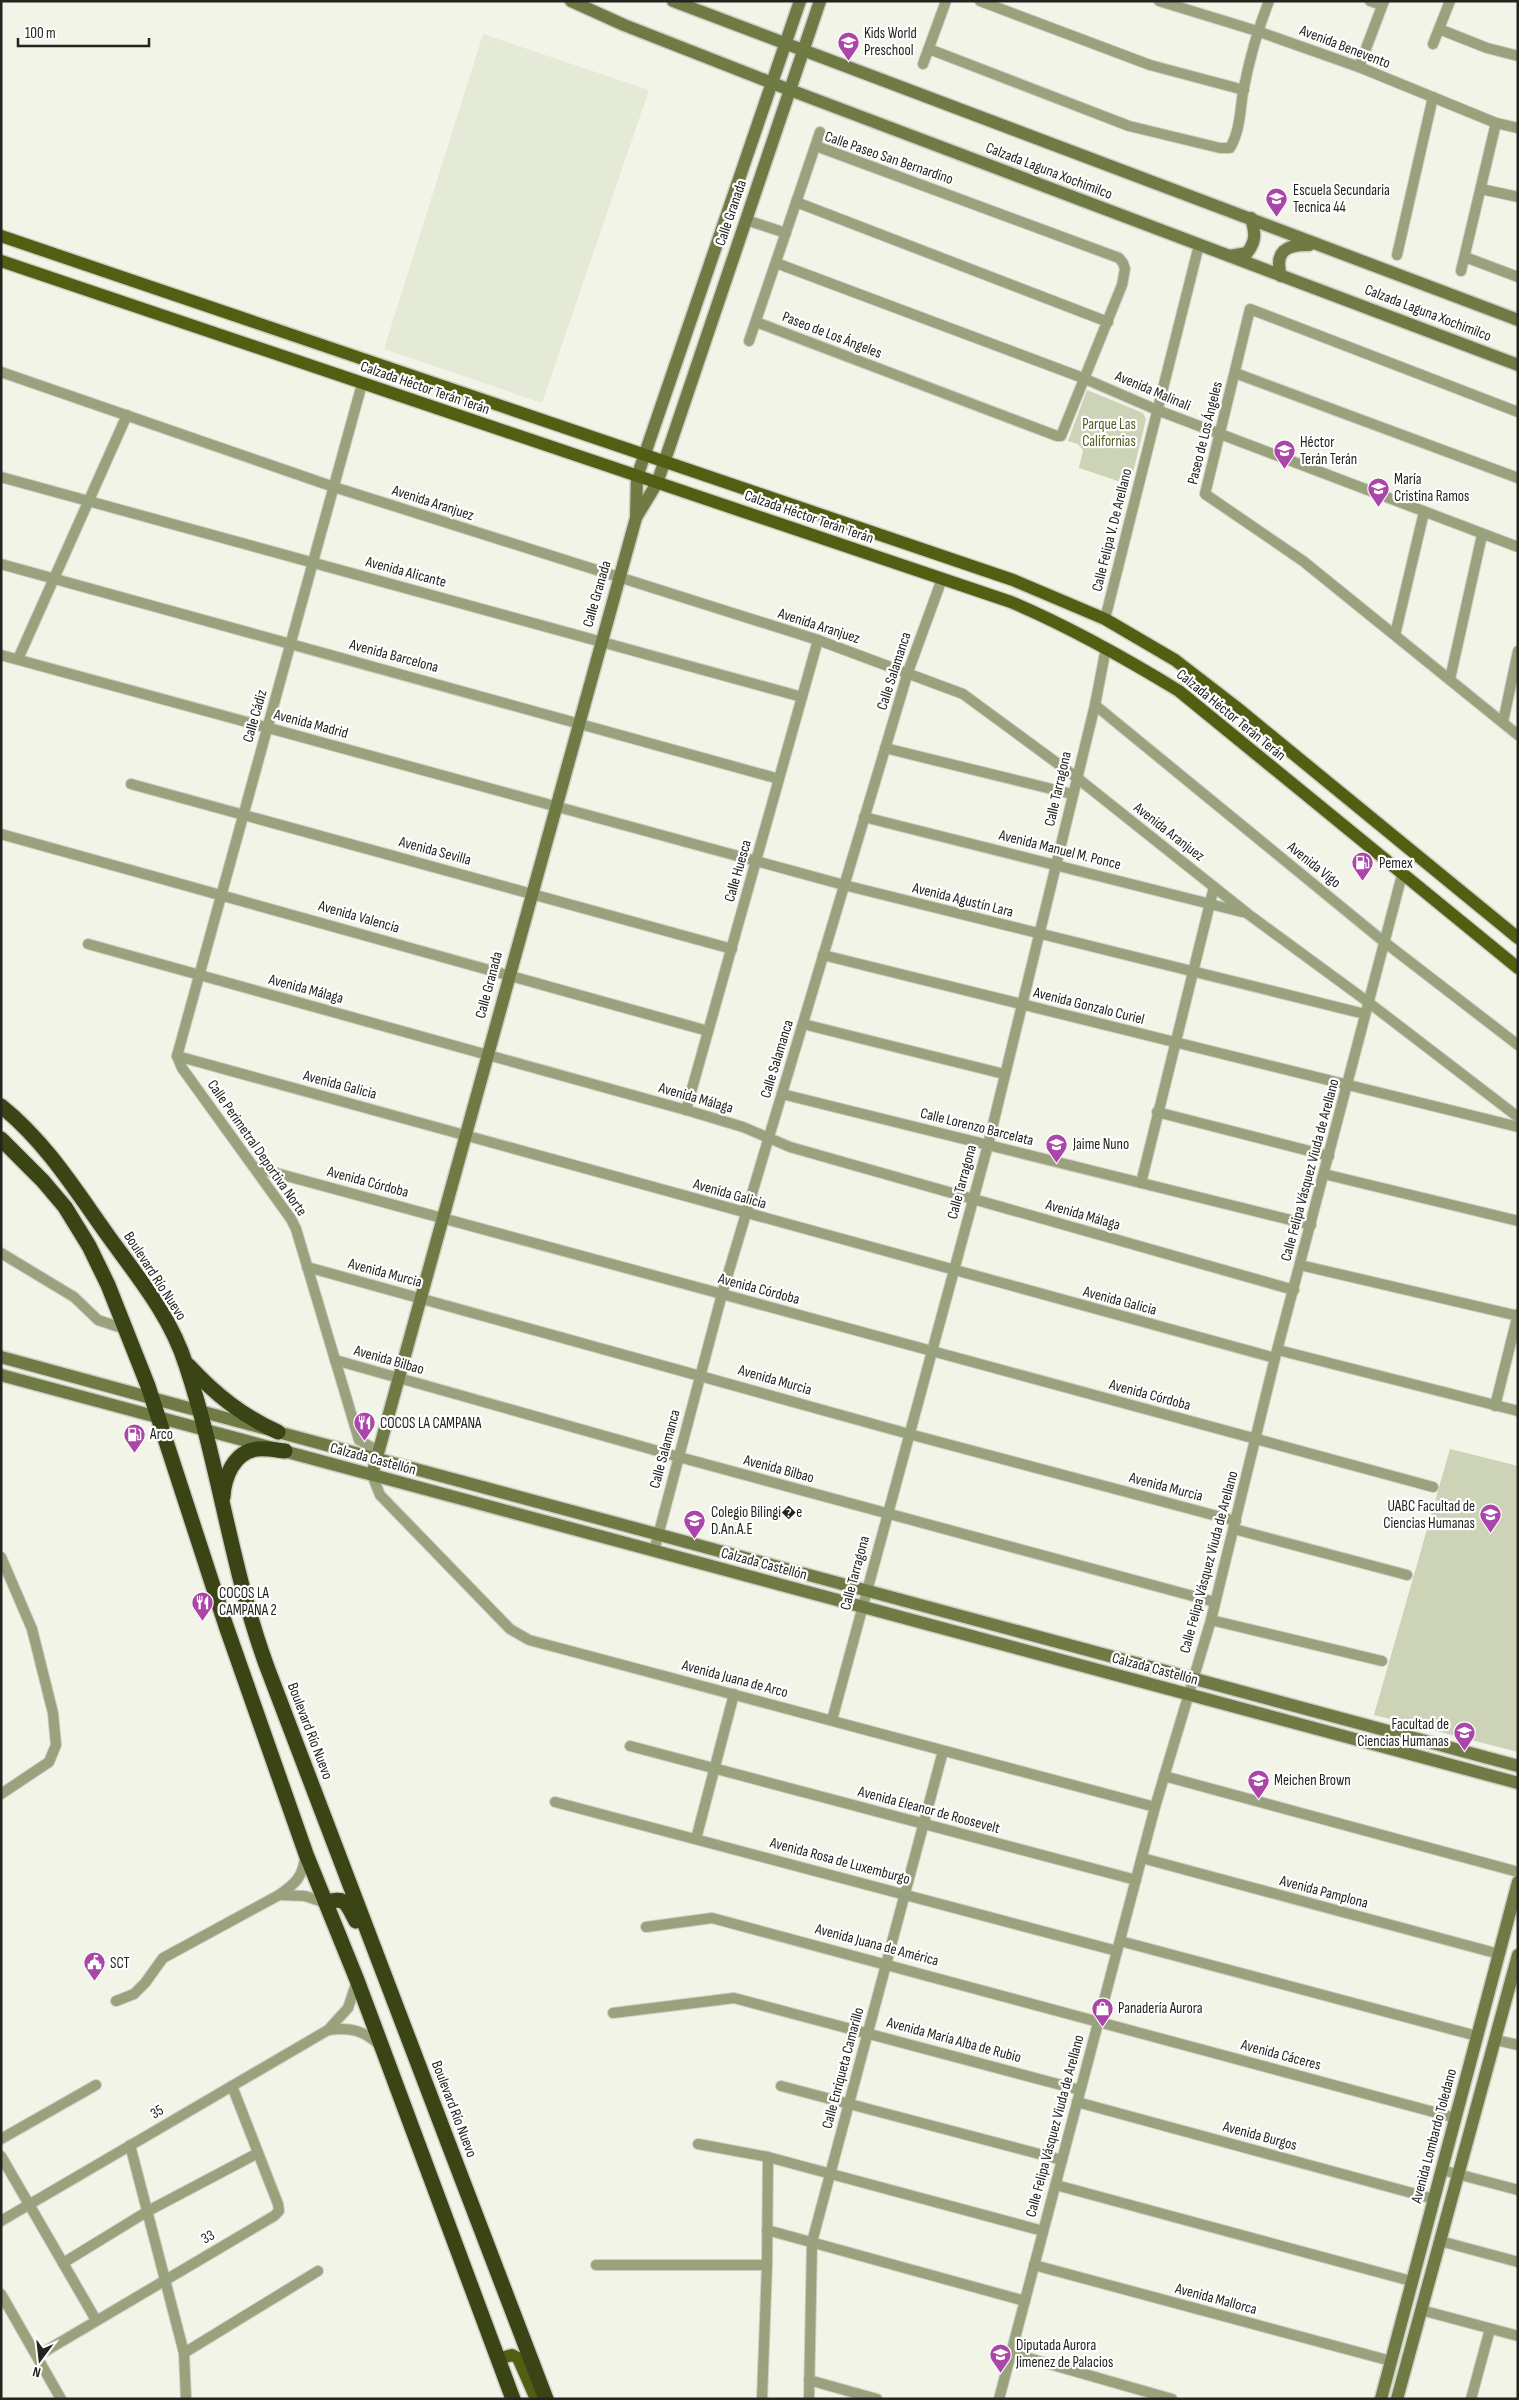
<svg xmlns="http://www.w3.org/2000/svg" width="1519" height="2400" font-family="'Sofia Sans Condensed',sans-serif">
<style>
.built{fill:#e5ead6}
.green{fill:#ccd3b7}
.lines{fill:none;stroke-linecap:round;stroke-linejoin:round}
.street-casing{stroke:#cccfc3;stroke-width:12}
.secondary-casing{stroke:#cccfc3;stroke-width:15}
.primary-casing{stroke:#cccfc3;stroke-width:15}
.highway-casing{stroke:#cccfc3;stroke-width:18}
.street{stroke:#99a27d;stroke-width:10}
.secondary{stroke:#6f7a44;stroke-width:12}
.primary{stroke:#525e12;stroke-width:12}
.highway{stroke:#3b4415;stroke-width:15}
.labels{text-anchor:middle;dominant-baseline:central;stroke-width:4.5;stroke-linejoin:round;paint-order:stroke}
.poi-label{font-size:15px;fill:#23241f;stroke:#fff;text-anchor:start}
.street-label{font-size:15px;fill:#23241f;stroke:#fff}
.park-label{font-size:15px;fill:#505b1e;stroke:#fff}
</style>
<rect width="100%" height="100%" fill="#f1f4e7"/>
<polygon class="built" points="483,34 649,90 542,403 384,349"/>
<g class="green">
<polygon points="1087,390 1143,413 1146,419 1130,485 1079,468 1083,450 1078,444 1068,441"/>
<polygon points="1450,1449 1518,1466 1518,1752 1374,1715"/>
</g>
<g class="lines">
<defs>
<g id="street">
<polyline points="980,1 1150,65 1244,90"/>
<polyline points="1159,1 1257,31 1359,67 1496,123 1518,128"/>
<polyline points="1370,1 1382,5"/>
<polyline points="1439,29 1487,48 1518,56"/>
<polyline points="1433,44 1450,1"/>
<path d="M929 49 1129 126 1220 148H1230C1240 131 1240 111 1243 92 1249 61 1257 31 1269 1"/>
<polyline points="923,64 946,1"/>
<polyline points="1359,67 1384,1"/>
<polyline points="1481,189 1518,197"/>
<polyline points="796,202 1108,322"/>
<polyline points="746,220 786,233"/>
<polyline points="1397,255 1433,97"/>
<polyline points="1465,257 1518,277"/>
<polyline points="776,263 1083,378 1157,410 1518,547"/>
<polyline points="1461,271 1496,123"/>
<polyline points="756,322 1057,436 1061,436 1122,285 1125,269 1123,263 1119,258 816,146"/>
<polyline points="749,341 820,132"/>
<polyline points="1,372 334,487 818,640 963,694 1076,777 1248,914 1368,1002 1518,1117"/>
<polyline points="1235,373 1518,478"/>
<polyline points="1518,412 1250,309 1205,494 1303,561 1518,735"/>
<polyline points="1,477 802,697"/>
<polyline points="1,564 779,779"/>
<polyline points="1105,619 1199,245"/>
<polyline points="1395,635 1424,512"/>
<polyline points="1,655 844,885 1365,1014"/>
<polyline points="18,659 127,415"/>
<polyline points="1450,679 1482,535"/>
<polyline points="1095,705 1383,941 1518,1045"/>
<polyline points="1503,722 1518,651"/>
<polyline points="885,748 1072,794"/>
<polyline points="131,784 732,949"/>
<polyline points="864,817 1242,912"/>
<polyline points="1,834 708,1031"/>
<polyline points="88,944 686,1110 743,1127 790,1147 1294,1290"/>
<polyline points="823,955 1518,1127"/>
<polyline points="803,1024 1004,1074"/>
<polyline points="177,1056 1275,1358"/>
<polyline points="177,1056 362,384"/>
<polyline points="177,1056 182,1068 291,1219 296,1229 359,1440 378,1451"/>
<polyline points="782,1094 1311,1225"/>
<polyline points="686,1110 818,640"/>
<polyline points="1157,1112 1329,1156"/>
<polyline points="254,1167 1433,1487"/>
<polyline points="1324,1174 1518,1221"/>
<polyline points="1141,1183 1214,887"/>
<polyline points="1,1253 74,1297 98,1320 125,1329"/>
<polyline points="1300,1265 1518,1316"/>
<polyline points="307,1267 909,1434 1236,1521"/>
<polyline points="1278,1350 1518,1411"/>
<polyline points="335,1360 679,1457 1215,1602"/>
<polyline points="1495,1406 1518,1314"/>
<polyline points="372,1475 380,1495 510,1629 529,1640 1155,1807"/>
<polyline points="1234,1529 1407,1575"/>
<polyline points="654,1551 722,1294 908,672 942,579"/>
<polyline points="1,1557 32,1629 53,1713 56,1745 49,1762 1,1794"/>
<polyline points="1211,1620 1382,1661"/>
<polyline points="832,1720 988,1145 1095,705 1106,648"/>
<polyline points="630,1746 1136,1880"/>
<polyline points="1164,1776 1518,1872"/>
<polyline points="555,1802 1117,1951"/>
<polyline points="696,1839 734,1694"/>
<polyline points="1142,1858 1499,1954"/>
<polyline points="279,1895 305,1896 326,1903"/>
<polyline points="646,1927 712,1918 1456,2118"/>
<polyline points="1120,1941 1477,2036"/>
<path d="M116 2001 134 1994 145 1983 163 1958 279 1895C295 1884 303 1877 305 1857"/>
<polyline points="613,2013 734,1998 1080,2090"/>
<path d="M329 2030C349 2027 364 2030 379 2045"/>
<polyline points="1496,2040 1518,2045"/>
<polyline points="781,2086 1062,2160"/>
<polyline points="1077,2102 1434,2199"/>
<polyline points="1,2139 96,2085"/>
<polyline points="698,2144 768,2157 1043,2231"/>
<polyline points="130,2145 184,2353 186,2399"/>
<polyline points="1,2156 96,2320"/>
<polyline points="1442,2170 1518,2190"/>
<polyline points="1056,2185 1411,2281"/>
<polyline points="1,2221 328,2030 348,2008 357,1981"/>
<polyline points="767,2230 1025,2301"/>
<polyline points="1440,2241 1518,2262"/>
<polyline points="63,2263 148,2211 258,2153"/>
<polyline points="596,2265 767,2265"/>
<polyline points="1034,2265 1391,2361"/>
<polyline points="1,2294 61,2399"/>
<polyline points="1421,2310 1518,2336"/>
<polyline points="184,2353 318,2271"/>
<polyline points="1011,2353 1172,2399"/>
<polyline points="37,2356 274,2216 279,2211 278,2204 232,2086"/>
<polyline points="809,2380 877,2399"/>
<polyline points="762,2399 767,2265 768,2157"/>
<polyline points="809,2399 812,2242 943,1751"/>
<polyline points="999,2399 1155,1807 1211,1620 1275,1358 1402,875"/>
<polyline points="1471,2399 1490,2329"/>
</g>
<g id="secondary">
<polyline points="571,1 624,25 790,90 1518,365"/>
<polyline points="673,1 1518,320"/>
<path d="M1230 256 1247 253C1257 240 1255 232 1251 218"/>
<path d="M1281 276C1274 252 1286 244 1309 245"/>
<polyline points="637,516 657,483 664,463 820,1"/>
<path d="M1 1357C506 1495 1012 1629 1518 1766"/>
<polyline points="1,1375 1518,1783"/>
<polyline points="374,1468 636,518 637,477 800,1"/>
<polyline points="1381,2399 1518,1882"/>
<polyline points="1397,2399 1518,1955"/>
</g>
<g id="primary">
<polyline points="1,236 1013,580 1105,619 1175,660 1236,707 1518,938"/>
<path d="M1 261 1011 602C1070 627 1125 658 1179 691L1518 968"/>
<polyline points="498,2359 512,2355 518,2358 536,2399"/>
</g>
<g id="highway">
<path d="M1 1106C46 1142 76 1191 109 1237 138 1277 171 1317 186 1365 219 1464 231 1569 267 1667 359 1911 453 2155 546 2399"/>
<polyline points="1,1139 43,1181 65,1207 89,1246 108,1285 148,1386 226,1626 306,1854 357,1980 513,2399"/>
<path d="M188 1365C215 1394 242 1416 278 1432"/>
<path d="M223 1497C224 1477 234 1452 257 1449 266 1448 276 1450 285 1451"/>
<path d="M326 1903C346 1895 347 1905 356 1921"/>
</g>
</defs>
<use href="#street" class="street-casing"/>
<use href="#secondary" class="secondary-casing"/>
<use href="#primary" class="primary-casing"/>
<use href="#highway" class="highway-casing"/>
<use href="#street" class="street"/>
<use href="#secondary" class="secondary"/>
<use href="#primary" class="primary"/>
<use href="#highway" class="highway"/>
</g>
<defs>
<symbol id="school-pin" viewBox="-11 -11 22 30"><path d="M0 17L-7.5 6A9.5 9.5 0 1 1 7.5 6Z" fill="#ac45a9" stroke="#fff"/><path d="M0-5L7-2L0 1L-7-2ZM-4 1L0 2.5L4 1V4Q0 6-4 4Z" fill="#fff"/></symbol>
<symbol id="fuel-pin" viewBox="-11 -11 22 30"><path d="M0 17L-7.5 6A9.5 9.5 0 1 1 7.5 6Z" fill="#ac45a9" stroke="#fff"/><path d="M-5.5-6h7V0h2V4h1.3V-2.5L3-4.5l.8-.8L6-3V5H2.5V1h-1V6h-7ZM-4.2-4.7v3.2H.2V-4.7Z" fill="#fff"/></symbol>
<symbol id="restaurant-pin" viewBox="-11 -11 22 30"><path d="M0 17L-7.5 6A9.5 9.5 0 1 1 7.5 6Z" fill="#ac45a9" stroke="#fff"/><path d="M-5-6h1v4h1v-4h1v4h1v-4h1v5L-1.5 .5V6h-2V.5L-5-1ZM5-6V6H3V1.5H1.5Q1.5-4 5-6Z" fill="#fff"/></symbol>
<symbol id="university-pin" viewBox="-11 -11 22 30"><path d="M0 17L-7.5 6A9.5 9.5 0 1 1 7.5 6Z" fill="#ac45a9" stroke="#fff"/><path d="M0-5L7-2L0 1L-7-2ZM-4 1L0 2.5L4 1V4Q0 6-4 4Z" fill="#fff"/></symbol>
<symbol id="civic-pin" viewBox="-11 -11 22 30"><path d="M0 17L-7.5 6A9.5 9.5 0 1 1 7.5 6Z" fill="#ac45a9" stroke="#fff"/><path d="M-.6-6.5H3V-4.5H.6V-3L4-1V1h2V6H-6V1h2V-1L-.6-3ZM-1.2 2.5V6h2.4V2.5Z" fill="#fff"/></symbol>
<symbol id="shop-pin" viewBox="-11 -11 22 30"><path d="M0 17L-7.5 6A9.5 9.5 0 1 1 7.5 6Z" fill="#ac45a9" stroke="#fff"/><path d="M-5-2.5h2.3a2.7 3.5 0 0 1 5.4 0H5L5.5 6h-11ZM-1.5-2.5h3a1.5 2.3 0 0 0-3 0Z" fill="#fff"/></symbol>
</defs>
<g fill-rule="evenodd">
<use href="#school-pin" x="836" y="30" width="25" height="34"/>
<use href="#school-pin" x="1264" y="186" width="25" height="34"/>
<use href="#school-pin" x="1272" y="438" width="25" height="34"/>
<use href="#school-pin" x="1366" y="476" width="25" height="34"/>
<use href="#fuel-pin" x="1350" y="850" width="25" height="34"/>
<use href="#school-pin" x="1044" y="1132" width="25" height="34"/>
<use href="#restaurant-pin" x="352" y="1410" width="25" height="34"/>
<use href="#fuel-pin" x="122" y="1422" width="25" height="34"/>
<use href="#school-pin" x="1478" y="1502" width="25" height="34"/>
<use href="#school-pin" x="682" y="1508" width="25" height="34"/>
<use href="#restaurant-pin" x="190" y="1590" width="25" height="34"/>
<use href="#university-pin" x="1452" y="1720" width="25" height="34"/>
<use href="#school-pin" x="1246" y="1768" width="25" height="34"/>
<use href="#civic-pin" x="82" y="1950" width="25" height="34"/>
<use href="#shop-pin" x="1090" y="1996" width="25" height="34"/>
<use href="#school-pin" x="988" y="2342" width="25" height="34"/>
</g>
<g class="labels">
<g class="poi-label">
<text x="864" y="33">Kids World<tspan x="864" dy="17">Preschool</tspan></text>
<text x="1293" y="190">Escuela Secundaria<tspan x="1293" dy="17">Tecnica 44</tspan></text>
<text x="1300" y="442">Héctor<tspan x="1300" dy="17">Terán Terán</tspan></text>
<text x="1394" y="479">María<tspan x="1394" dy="17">Cristina Ramos</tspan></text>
<text x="1379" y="863">Pemex</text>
<text x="1073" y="1144">Jaime Nuno</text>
<text x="380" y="1423">COCOS LA CAMPANA</text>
<text x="150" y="1434">Arco</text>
<text x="1475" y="1506" text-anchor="end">UABC Facultad de<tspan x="1475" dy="17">Ciencias Humanas</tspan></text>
<text x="711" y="1512">Colegio Bilingi�e<tspan x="711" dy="17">D.An.A.E</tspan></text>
<text x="219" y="1593">COCOS LA<tspan x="219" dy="17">CAMPANA 2</tspan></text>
<text x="1449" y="1724" text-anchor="end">Facultad de<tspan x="1449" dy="17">Ciencias Humanas</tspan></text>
<text x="1274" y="1780">Meichen Brown</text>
<text x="110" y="1963">SCT</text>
<text x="1118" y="2008">Panadería Aurora</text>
<text x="1016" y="2345">Diputada Aurora<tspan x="1016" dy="17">Jimenez de Palacios</tspan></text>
</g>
<g class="street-label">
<text transform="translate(1345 47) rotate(21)">Avenida Benevento</text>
<text transform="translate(889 158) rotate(19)">Calle Paseo San Bernardino</text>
<text transform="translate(1049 171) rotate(21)">Calzada Laguna Xochimilco</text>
<text transform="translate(731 213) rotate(-71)">Calle Granada</text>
<text transform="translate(1428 313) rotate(21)">Calzada Laguna Xochimilco</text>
<text transform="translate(832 335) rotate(21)">Paseo de Los Ángeles</text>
<text transform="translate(425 388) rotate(19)">Calzada Héctor Terán Terán</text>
<text transform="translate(1153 391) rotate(23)">Avenida Malinali</text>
<text transform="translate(1205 433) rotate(-76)">Paseo de Los Ángeles</text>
<text transform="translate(433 503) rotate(18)">Avenida Aranjuez</text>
<text transform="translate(809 517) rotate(19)">Calzada Héctor Terán Terán</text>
<text transform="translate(1112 530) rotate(-76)">Calle Felipa V. De Arellano</text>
<text transform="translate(406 572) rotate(15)">Avenida Alicante</text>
<text transform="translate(597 594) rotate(-74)">Calle Granada</text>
<text transform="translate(819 626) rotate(18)">Avenida Aranjuez</text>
<text transform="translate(394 656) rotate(15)">Avenida Barcelona</text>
<text transform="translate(894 671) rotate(-72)">Calle Salamanca</text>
<text transform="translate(1231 715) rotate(39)">Calzada Héctor Terán Terán</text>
<text transform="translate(255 716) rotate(-74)">Calle Cádiz</text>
<text transform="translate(311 724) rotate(15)">Avenida Madrid</text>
<text transform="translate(1058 789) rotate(-77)">Calle Tarragona</text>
<text transform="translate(1169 832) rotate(38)">Avenida Aranjuez</text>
<text transform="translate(1060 850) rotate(14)">Avenida Manuel M. Ponce</text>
<text transform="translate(435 851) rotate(15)">Avenida Sevilla</text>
<text transform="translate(1314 865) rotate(39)">Avenida Vigo</text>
<text transform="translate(738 871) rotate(-74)">Calle Huesca</text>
<text transform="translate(963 900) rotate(14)">Avenida Agustín Lara</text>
<text transform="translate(359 917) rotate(16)">Avenida Valencia</text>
<text transform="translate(489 985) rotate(-75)">Calle Granada</text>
<text transform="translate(306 989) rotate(15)">Avenida Málaga</text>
<text transform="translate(1089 1006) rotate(14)">Avenida Gonzalo Curiel</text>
<text transform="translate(777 1059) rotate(-73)">Calle Salamanca</text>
<text transform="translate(340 1085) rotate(15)">Avenida Galicia</text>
<text transform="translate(696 1098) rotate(16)">Avenida Málaga</text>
<text transform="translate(977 1127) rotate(14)">Calle Lorenzo Barcelata</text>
<text transform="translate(257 1148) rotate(55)">Calle Perimetral Deportiva Norte</text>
<text transform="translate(1310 1170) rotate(-75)">Calle Felipa Vásquez Viuda de Arellano</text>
<text transform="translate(368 1182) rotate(15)">Avenida Córdoba</text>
<text transform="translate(962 1182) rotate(-75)">Calle Tarragona</text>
<text transform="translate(730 1194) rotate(16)">Avenida Galicia</text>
<text transform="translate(1083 1215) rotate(16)">Avenida Málaga</text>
<text transform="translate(385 1273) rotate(15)">Avenida Murcia</text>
<text transform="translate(155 1276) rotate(57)">Boulevard Río Nuevo</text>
<text transform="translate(759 1289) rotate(15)">Avenida Córdoba</text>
<text transform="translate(1120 1301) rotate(15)">Avenida Galicia</text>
<text transform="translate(389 1360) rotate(16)">Avenida Bilbao</text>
<text transform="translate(775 1380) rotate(16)">Avenida Murcia</text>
<text transform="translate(1150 1395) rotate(15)">Avenida Córdoba</text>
<text transform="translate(665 1449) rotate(-75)">Calle Salamanca</text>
<text transform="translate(373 1459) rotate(15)">Calzada Castellón</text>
<text transform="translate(779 1469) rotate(15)">Avenida Bilbao</text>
<text transform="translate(1166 1487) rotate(15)">Avenida Murcia</text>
<text transform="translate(1209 1562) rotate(-75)">Calle Felipa Vásquez Viuda de Arellano</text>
<text transform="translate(764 1564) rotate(15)">Calzada Castellón</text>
<text transform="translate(855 1573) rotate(-75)">Calle Tarragona</text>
<text transform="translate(1155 1669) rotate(15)">Calzada Castellón</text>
<text transform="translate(735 1679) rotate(15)">Avenida Juana de Arco</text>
<text transform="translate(310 1731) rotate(69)">Boulevard Río Nuevo</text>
<text transform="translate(929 1810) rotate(15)">Avenida Eleanor de Roosevelt</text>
<text transform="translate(840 1861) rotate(15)">Avenida Rosa de Luxemburgo</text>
<text transform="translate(1324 1892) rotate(15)">Avenida Pamplona</text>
<text transform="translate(877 1945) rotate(15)">Avenida Juana de América</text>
<text transform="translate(954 2040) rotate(15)">Avenida María Alba de Rubio</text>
<text transform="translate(1281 2055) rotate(15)">Avenida Cáceres</text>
<text transform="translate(843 2068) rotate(-75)">Calle Enriqueta Camarillo</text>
<text transform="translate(454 2109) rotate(69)">Boulevard Río Nuevo</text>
<text transform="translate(157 2112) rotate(-30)">35</text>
<text transform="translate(1055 2126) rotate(-75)">Calle Felipa Vásquez Viuda de Arellano</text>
<text transform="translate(1260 2136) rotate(15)">Avenida Burgos</text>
<text transform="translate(1434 2136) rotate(-75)">Avenida Lombardo Toledano</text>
<text transform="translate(208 2237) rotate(-30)">33</text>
<text transform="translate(1216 2299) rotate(15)">Avenida Mallorca</text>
</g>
<g class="park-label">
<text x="1109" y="424">Parque Las<tspan x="1109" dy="17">Californias</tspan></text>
</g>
</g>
<rect width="1519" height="2400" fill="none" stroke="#23241f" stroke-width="5"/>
<g transform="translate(40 2360) rotate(195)" stroke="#ffffff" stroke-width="4" paint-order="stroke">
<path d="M0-4L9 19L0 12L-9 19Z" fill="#23241f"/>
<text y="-8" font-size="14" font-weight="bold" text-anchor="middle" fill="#23241f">N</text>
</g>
<path d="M18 38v8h131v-8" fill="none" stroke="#23241f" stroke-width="2.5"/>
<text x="25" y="38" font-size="15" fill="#23241f" stroke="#ffffff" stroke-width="4" paint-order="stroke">100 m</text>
</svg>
